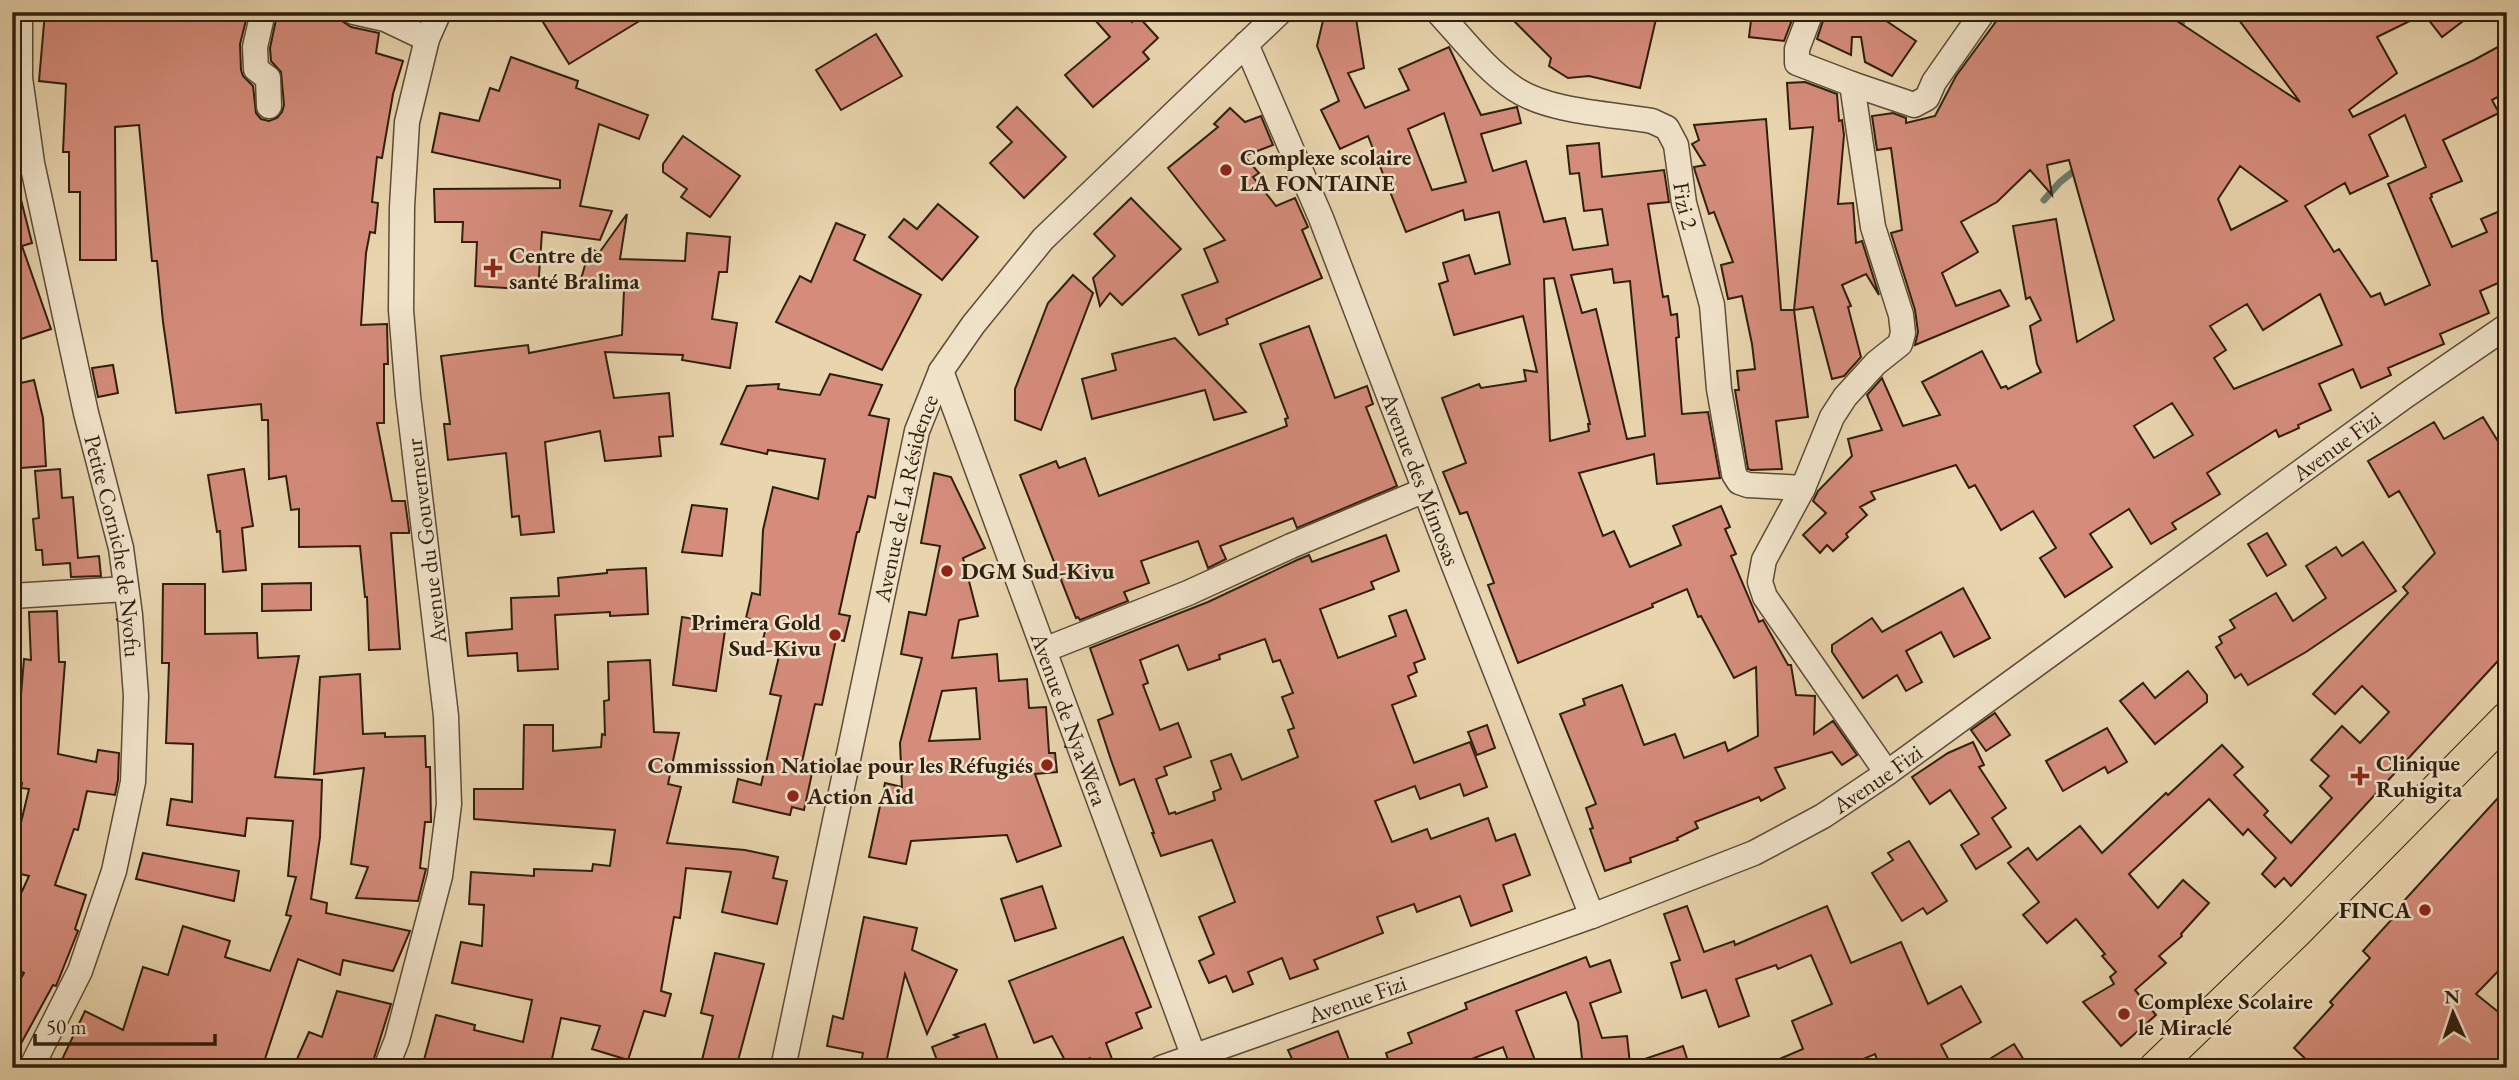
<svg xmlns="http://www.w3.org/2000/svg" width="2519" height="1080" font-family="'EB Garamond',serif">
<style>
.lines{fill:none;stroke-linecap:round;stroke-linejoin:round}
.stream{stroke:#6d7b6e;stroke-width:7}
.building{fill:#d58c7b;stroke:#2f1f0e;stroke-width:2;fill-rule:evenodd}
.minor-casing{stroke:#5d4c36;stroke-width:27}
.major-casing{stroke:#2f1f0e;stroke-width:34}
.minor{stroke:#f0e3ca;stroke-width:24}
.major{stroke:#e8d4ad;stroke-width:32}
.poi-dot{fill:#8f2418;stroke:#f0e3ca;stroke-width:2.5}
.labels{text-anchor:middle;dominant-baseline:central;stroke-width:5;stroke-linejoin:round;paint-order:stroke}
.poi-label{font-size:23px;font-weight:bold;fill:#2f1f0e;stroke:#f0e3ca;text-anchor:start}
.street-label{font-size:23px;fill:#2f1f0e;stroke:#f0e3ca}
</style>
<rect width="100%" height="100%" fill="#e8d4ad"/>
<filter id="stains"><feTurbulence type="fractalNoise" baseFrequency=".00286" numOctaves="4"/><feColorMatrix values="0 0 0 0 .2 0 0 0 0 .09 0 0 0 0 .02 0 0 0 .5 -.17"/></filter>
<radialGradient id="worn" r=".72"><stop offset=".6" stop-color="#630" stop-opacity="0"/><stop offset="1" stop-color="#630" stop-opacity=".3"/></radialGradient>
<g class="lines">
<g class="stream">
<polyline points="2180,32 2183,12"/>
<polyline points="2044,200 2060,182 2079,167"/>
</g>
</g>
<g class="building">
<polygon points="45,12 248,12 240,44 241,70 243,76 253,86 256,113 261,119 269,121 277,118 282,112 284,105 281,72 271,61 270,48 277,15 300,19 301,14 342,21 351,27 379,33 376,53 403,61 393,94 382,158 377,157 372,202 378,203 375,233 370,232 366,253 361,325 387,324 388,364 384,364 384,423 377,423 392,501 405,501 409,530 409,533 391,533 400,649 369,650 367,597 365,597 360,546 299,547 299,509 291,510 286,476 269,479 268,420 262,420 261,404 176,413 163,322 157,261 152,261 139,125 115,127 116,260 80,260 80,192 69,192 69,152 63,152 66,84 39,81"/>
<polygon points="560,12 654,12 569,64 543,22"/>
<polygon points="1088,12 1124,12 1132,22 1138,16 1158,38 1143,52 1149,59 1093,107 1065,75 1110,37"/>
<path d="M1325 12H1355L1364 68 1348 73 1365 108 1409 90 1399 69 1449 47 1481 115 1517 107 1521 123 1481 134 1493 171 1526 161 1544 222 1565 218 1573 250 1608 245 1602 209 1584 211 1579 173 1570 174 1567 146 1599 143 1602 177 1664 170 1669 202 1648 204 1663 297 1668 296 1671 315 1677 314 1679 337 1676 338 1682 414 1708 412 1720 478 1657 484 1654 454 1579 473 1603 536 1614 531 1630 567 1681 545 1673 526 1721 506 1730 527 1725 529 1736 554 1731 556 1759 622 1763 620 1788 665H1791L1796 695 1815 696 1814 734 1833 721 1857 755 1842 765 1832 752 1775 768 1785 788 1761 801 1759 797 1695 822 1698 828 1677 838 1678 840 1630 858 1631 862 1605 871 1590 829 1593 828 1586 808 1596 804 1560 714 1585 705 1583 699 1622 685 1644 745 1675 734 1684 758 1725 742 1728 751 1758 736 1756 667 1734 678 1701 616 1698 617 1687 589 1652 604 1653 607 1518 663 1488 585 1494 583 1467 512 1460 514 1443 472 1466 463 1442 398 1479 384 1481 388 1526 381 1524 370 1537 372 1523 316 1454 335 1439 284 1448 281 1443 263 1469 255 1475 274 1510 264 1499 212 1465 220 1463 210 1406 232 1368 136 1340 149 1321 110 1339 101 1317 46ZM1444 113 1466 182 1432 190 1408 129ZM1612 269 1614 283 1630 281 1645 436 1627 439 1596 309 1582 313 1571 275ZM1554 278 1590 424H1588L1589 431 1550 441 1544 279Z"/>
<polygon points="1505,12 1628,12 1656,19 1640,88 1589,76 1568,78 1549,66 1551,58"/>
<polygon points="1752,12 1795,12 1784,41 1749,37"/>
<polygon points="1826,12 1873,12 1916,41 1892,76 1865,62 1861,37 1852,37 1851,55 1817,39"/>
<path d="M2003 12H2178L2174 19 2300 102 2233 12H2475L2442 37 2424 14 2377 37 2397 73 2349 110 2353 117 2474 60 2507 42V92L2492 100 2499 113 2443 140 2462 181 2431 194 2432 197 2430 198 2452 247 2487 232 2481 219 2507 208V279L2480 291 2489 313 2440 334 2444 344 2388 368 2391 375 2361 388 2353 369 2319 384 2331 410 2298 425 2299 428 2279 437 2276 430 2207 473 2220 494 2172 523 2176 529 2151 544 2129 509 2090 534 2112 567 2065 597 2040 558 2056 548 2033 511 2001 530 1975 485 1969 488 1956 465 1871 492 1875 499 1860 507 1867 515 1846 534 1848 537 1833 551 1827 545 1820 553 1803 535 1826 513 1813 501 1818 491 1852 456 1848 439 1882 430 1867 395 1882 378 1903 426 1940 415 1922 382 1982 351 2001 388 2006 386 2008 389 2041 372 2037 364 2030 326 2041 320 2030 297 2026 299 2013 226 2056 219 2077 342 2114 320 2069 160 2047 165 2052 195 2030 170 1997 202 1961 222 1978 252 1942 273 1956 306 2000 290 2009 306 1915 345 1918 332 1915 310 1891 233 1902 230 1891 148 1877 150 1872 116 1893 113 1906 118V123L1935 116 1956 76ZM2405 115 2426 167 2388 184 2430 285 2385 305 2380 293 2371 297 2339 249 2334 252 2305 206 2345 183 2350 194 2388 176 2369 135ZM2240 166 2287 201 2231 230 2218 199ZM2320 294 2342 345 2234 389 2214 358 2226 350 2210 326 2247 304 2263 330ZM2172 403 2193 435 2154 458 2134 426Z"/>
<polygon points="876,34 902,76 841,110 816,70"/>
<polygon points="511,57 578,81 576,88 648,115 639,139 599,124 580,206 612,211 600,240 542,232 538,290 475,286 477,242 462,242 463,222 435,222 434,189 560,188 560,180 432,152 440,113 479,121 490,88 499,91"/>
<polygon points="1805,82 1837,94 1839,121 1842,120 1844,135 1838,204 1853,203 1856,243 1862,241 1879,295 1866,274 1842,285 1851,306 1848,307 1861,357 1844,376 1832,379 1813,307 1794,310 1808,417 1776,421 1782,469 1751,470 1748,469 1735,390 1739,390 1737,371 1755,369 1752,344 1742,296 1728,299 1721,265 1733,262 1714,212 1709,214 1695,171 1694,167 1705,165 1692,144 1699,140 1694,125 1766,119 1781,310 1794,310 1813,127 1790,129 1787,83"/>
<polygon points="1017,107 1066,157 1024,198 990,163 1012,142 997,127"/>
<polygon points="1230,108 1245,122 1261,116 1273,145 1244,156 1259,173 1253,177 1276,206 1295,198 1308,227 1302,230 1322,278 1226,319 1228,324 1199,335 1182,295 1218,282 1204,249 1225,240 1168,168 1218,127 1214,124"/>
<polygon points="683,136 740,176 710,217 681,197 687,189 663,172 663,164"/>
<polygon points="19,192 32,243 22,246 51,329 12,342 12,193"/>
<polygon points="1131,198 1181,249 1122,305 1110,293 1100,306 1093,278 1115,256 1094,234"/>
<polygon points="938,204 978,237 942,280 889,237 904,219 917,229"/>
<polygon points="627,214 620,259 685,261 687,233 730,237 727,272 719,272 712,319 737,323 730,368 682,360 683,355 605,352 614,398 669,393 673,436 659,437 661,456 605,461 600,431 545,442 554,532 521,535 519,516 512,517 506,453 448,460 444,424 450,424 441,356 528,345 529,353 622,335 624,290 581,279 590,248 599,253"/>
<polygon points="836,223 865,235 854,260 921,295 882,370 776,322 800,276 811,282"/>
<polygon points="1073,275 1093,293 1041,430 1015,420 1015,389 1048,303"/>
<polygon points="1309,326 1335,398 1367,386 1373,404 1366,407 1397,486 1297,528 1293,518 1220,546 1226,559 1208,568 1198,541 1141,561 1149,583 1124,592 1128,601 1080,620 1078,617 1076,618 1020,475 1056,461 1059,468 1085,458 1099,496 1287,426 1285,419 1288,418 1260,344"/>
<polygon points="1175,338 1246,412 1214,420 1205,390 1092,419 1082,379 1116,370 1112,354"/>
<polygon points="113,365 118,393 98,397 92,368"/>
<polygon points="830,374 882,385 869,415 889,419 875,498 868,496 859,532 857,532 839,614 850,616 844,641 836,639 822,705 815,704 802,762 814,764 804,810 792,807 790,815 733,802 738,779 761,785 781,696 770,694 780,652 761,648 767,623 746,618 752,593 760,595 763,530 773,487 818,499 825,459 768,450 767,454 721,444 747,386 779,384 778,389 820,395"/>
<polygon points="34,380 43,418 46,466 21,468 18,432 12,433 12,385"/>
<polygon points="2483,417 2507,456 2507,651 2291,886 2284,878 2275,887 2262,874 2276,858 2248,829 2243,835 2209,799 2129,874 2158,908 2183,880 2209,903 2181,934 2182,936 2159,956 2166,963 2135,990 2156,1015 2121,1046 2083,1002 2114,984 2110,977 2116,972 2102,956 2105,954 2076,919 2047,943 2023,915 2039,902 2008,863 2028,848 2037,860 2080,826 2102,853 2166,793 2168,795 2222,745 2243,767 2234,775 2268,811 2264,815 2291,843 2332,798 2320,786 2329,776 2311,760 2342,726 2360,743 2389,712 2362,686 2335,714 2313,694 2408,593 2403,587 2435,553 2399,491 2389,497 2368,461 2434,422 2444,439"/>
<polygon points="60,469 62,498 73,497 78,558 99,556 101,576 71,577 70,563 43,565 42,550 36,550 33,519 39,518 35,471"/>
<polygon points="244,469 253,526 242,528 246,570 223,572 220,531 217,532 208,475"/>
<path d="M934 473 951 477 985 548 963 558 978 616 959 620 952 658 997 654 999 681 1027 679 1029 708 1046 707 1049 753H1055L1057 772 1035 774 1061 846 1017 862 1007 835 911 841 906 864 869 857 885 783 902 787 900 743 922 658 901 654 909 612 926 615 940 546 921 543ZM976 688 980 739 929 741 942 691Z"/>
<polygon points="692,505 727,509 722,556 682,552"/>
<polygon points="2267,533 2286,565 2267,576 2248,544"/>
<path d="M1386 535 1399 571 1371 582 1374 589 1320 609 1338 658 1396 636 1389 616 1406 610 1425 659 1414 663 1417 672 1408 676 1416 696 1392 705 1414 763 1470 742 1487 787 1464 796 1460 784 1420 799 1415 786 1375 801 1392 842 1427 829 1431 839 1488 818 1496 841 1515 834 1530 875 1503 885 1512 911 1471 926 1460 896 1417 912 1414 904 1377 917 1383 933 1314 960 1318 969 1290 979 1282 958 1248 972 1253 984 1233 992 1226 976 1209 983 1199 961 1214 954 1199 917 1235 902 1212 840 1161 856 1152 833H1154L1134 779 1120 785 1111 760 1098 720 1113 714 1090 648 1208 602 1297 560 1309 555 1312 562ZM1265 639 1273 662 1280 660 1293 693 1282 697 1294 728 1288 730 1298 757 1242 780 1231 754 1211 761 1221 789 1213 792 1215 800 1176 814 1175 812 1169 814 1156 779 1167 775 1164 767 1191 757 1178 723 1160 730 1143 685 1148 683 1140 660 1178 645 1188 670 1220 659 1219 655Z"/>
<polygon points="2363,542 2396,591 2306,652 2248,685 2241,674 2235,678 2216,647 2222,643 2219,637 2235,628 2230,620 2276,593 2293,621 2326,598 2306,566 2336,547 2342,556"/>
<polygon points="646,568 648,614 610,616 610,612 555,615 558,669 518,671 517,653 468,656 466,633 512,629 511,598 559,596 558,578 607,573 607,570"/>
<polygon points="311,583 311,610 262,611 262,584"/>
<polygon points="163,584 205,584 205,634 257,633 258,658 299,656 275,777 322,780 320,837 311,899 327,903 326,913 410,931 393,971 343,960 340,975 298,959 262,1068 127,1068 111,1060 108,1068 58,1068 85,1011 123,1030 143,967 168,975 183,926 230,941 225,957 270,971 291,916 286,915 296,877 288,876 293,821 247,818 245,836 167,825 171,799 192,802 193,744 166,743 169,663 162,663"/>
<polygon points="1963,588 1990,638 1954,657 1941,632 1906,651 1922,682 1906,691 1897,675 1863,698 1832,652 1832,645 1872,618 1882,632"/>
<polygon points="57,611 59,662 65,662 58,754 96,762 98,750 119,753 118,780 115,795 87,791 78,830 74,829 55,885 86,895 75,929 78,931 56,986 53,985 12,1060 12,994 24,973 12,967 12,913 29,876 12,872 12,833 18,835 29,789 21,788 22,783 12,782 12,754 16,755 24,659 31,660 29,612"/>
<polygon points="682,617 726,624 716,691 673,685"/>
<polygon points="650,660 654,732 679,733 668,784 681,787 667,843 745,850 778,857 773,878 787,881 777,924 722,912 731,872 686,868 680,918 674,917 661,991 671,994 665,1016 644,1011 628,1060 592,1049 600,1026 561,1018 550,1068 453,1068 424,1060 436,1015 475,1025 474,1030 523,1042 532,1000 452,983 461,942 482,946 484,905 469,904 471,872 534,876 534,869 592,871 593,864 610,866 615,830 474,819 474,789 523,789 524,725 553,725 553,751 601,747 602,734 605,735 604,701 609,700 608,662"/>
<polygon points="2188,671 2207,695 2207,702 2155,744 2120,701 2143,683 2155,698"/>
<polygon points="360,674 363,734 385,733 385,737 425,736 426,767 430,767 431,822 425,822 420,868 426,869 418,901 356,898 368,867 351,864 364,768 314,774 320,677"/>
<polygon points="1995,713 2010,735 1986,751 1971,730"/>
<polygon points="1487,725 1495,748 1477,755 1468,732"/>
<polygon points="2107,728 2127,762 2108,773 2105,767 2063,791 2046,761"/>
<polygon points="1973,742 1984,765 1979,767 2006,808 1992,818 2011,847 1976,869 1961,845 1979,834 1950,790 1930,804 1912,777 1948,753"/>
<polygon points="2507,788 2507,962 2476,994 2507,1019 2507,1058 2498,1068 2315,1068 2294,1048 2333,1005 2330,1002 2370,958 2363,951 2403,907 2401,904"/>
<polygon points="1909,841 1947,901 1927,914 1923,908 1902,921 1872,873 1893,860 1888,853"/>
<polygon points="143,853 239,871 234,901 136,879"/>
<polygon points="1042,886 1056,928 1015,941 1001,899"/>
<polygon points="1687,906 1704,952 1734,941 1735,945 1827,906 1851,963 1901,942 1928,1004 1961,986 1981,1022 1941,1045 1953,1068 1880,1068 1875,1054 1842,1068 1758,1068 1803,1049 1792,1021 1832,1004 1811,955 1778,969 1776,965 1736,979 1749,1016 1719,1027 1706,990 1682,998 1671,963 1680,960 1664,914"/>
<polygon points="864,917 917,928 912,950 957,970 927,1034 905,974 885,1068 860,1068 863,1053 827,1046 833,1016 843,1019"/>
<polygon points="1123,937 1151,1007 1136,1013 1142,1028 1106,1043 1112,1059 1094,1067 1090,1058 1069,1068 1052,1036 1034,1043 1009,981"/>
<polygon points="715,953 764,964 736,1068 700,1068 713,1016 701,1013"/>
<polygon points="1586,957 1590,967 1610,960 1621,992 1590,1003 1602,1038 1627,1036 1630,1064 1683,1046 1690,1068 1583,1068 1578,1022 1566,992 1516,1011 1538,1068 1511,1068 1503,1047 1448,1068 1391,1068 1386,1053 1412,1043 1408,1033 1467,1009 1465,1003"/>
<polygon points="337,991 391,1004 371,1068 293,1068 309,1032 322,1037"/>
<polygon points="985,1024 1001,1068 940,1068 932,1047 958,1037 954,1035"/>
<polygon points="1338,1031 1352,1068 1296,1068 1288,1050"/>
<polygon points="2014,1044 2029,1068 1975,1068"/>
</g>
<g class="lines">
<defs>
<g id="minor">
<path id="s1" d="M20 12V78L32 163 86 413 121 548 130 615 136 696 133 782 114 871 80 971 31 1068"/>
<polyline points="263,12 255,47 256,69 268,78 269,106"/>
<polyline points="354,12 385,19 427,39"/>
<path id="s2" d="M1438 12C1462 38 1485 69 1515 89 1549 112 1612 114 1652 121L1667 128 1676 145 1684 203 1712 305 1719 389 1734 474 1739 482 1748 485 1803 488"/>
<polyline points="1811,12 1797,49 1797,63 1852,84 1873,227 1901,315 1903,333 1900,344 1876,363 1845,397 1832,417 1803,488 1764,560 1760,582 1765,597 1887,773"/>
<path id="s3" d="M1246 44 1321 218 1451 558 1592 916"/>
<polyline points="1852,84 1914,105 1927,98 1934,82 1983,12"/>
<path id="s4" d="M941 371 1198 1068"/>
<polyline points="12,596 126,589"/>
<polyline points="1044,650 1188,593 1291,546 1425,490"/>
<polyline points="386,1068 397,1040 440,876 449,804 446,716 408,396 401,310 402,207 407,122 427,39 439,12"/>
<path id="s5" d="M783 1068 917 431 941 371 973 325 1043 239 1280 12"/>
<path id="s6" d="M1161 1068 1592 916 1754 853 1823 816 1887 773 2405 396 2507 326"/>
</g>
<polyline id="major" points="2155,1068 2295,933 2507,718"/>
</defs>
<use href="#minor" class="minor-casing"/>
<use href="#major" class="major-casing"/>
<use href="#minor" class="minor"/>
<use href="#major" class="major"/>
</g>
<g class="poi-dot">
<circle cx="1226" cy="170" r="7"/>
<path d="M489.5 257.5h7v7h7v7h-7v7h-7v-7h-7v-7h7z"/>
<circle cx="947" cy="571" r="7"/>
<circle cx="835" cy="635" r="7"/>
<circle cx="1047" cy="765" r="7"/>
<path d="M2356.5 765.5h7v7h7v7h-7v7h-7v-7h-7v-7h7z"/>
<circle cx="793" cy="796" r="7"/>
<circle cx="2425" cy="910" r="7"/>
<circle cx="2124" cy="1014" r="7"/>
</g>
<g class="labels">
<g class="poi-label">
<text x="1240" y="157">Complexe scolaire<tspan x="1240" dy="26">LA FONTAINE</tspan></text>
<text x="509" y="255">Centre de<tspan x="509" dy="26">santé Bralima</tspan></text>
<text x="961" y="571">DGM Sud-Kivu</text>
<text x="821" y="622" text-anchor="end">Primera Gold<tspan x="821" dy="26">Sud-Kivu</tspan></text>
<text x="2376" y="763">Clinique<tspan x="2376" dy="26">Ruhigita</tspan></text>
<text x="1033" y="765" text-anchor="end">Commisssion Natiolae pour les Réfugiés</text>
<text x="807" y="796">Action Aid</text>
<text x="2411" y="910" text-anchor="end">FINCA</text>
<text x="2138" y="1001">Complexe Scolaire<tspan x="2138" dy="26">le Miracle</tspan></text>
</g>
<g class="street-label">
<text stroke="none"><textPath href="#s2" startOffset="348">Fizi 2</textPath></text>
<text stroke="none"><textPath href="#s6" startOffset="1342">Avenue Fizi</textPath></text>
<text stroke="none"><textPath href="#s3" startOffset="469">Avenue des Mimosas</textPath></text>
<text stroke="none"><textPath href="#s5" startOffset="583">Avenue de La Résidence</textPath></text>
<text transform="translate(426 541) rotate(-97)">Avenue du Gouverneur</text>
<text stroke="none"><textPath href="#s1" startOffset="544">Petite Corniche de Nyofu</textPath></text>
<text stroke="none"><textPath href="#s4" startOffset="371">Avenue de Nya-Wera</textPath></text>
<text stroke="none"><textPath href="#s6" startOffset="775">Avenue Fizi</textPath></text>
<text stroke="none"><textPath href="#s6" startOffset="208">Avenue Fizi</textPath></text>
</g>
</g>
<rect width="2519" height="1080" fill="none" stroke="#e8d4ad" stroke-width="42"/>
<rect x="14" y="14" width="2491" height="1052" fill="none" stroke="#2f1f0e" stroke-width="3.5"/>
<rect x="21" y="21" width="2477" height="1038" fill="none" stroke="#2f1f0e" stroke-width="2"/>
<g transform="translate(2453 1013) rotate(357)" stroke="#f0e3ca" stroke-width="5" paint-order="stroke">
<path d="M0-5L12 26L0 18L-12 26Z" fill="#2f1f0e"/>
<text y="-10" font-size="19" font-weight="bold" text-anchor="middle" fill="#2f1f0e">N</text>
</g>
<path d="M35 1034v10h180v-10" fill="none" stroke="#2f1f0e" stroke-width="3.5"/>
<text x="46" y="1034" font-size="21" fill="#2f1f0e" stroke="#f0e3ca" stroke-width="5" paint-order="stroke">50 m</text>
<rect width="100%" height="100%" filter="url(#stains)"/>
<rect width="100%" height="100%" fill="url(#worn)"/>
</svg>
